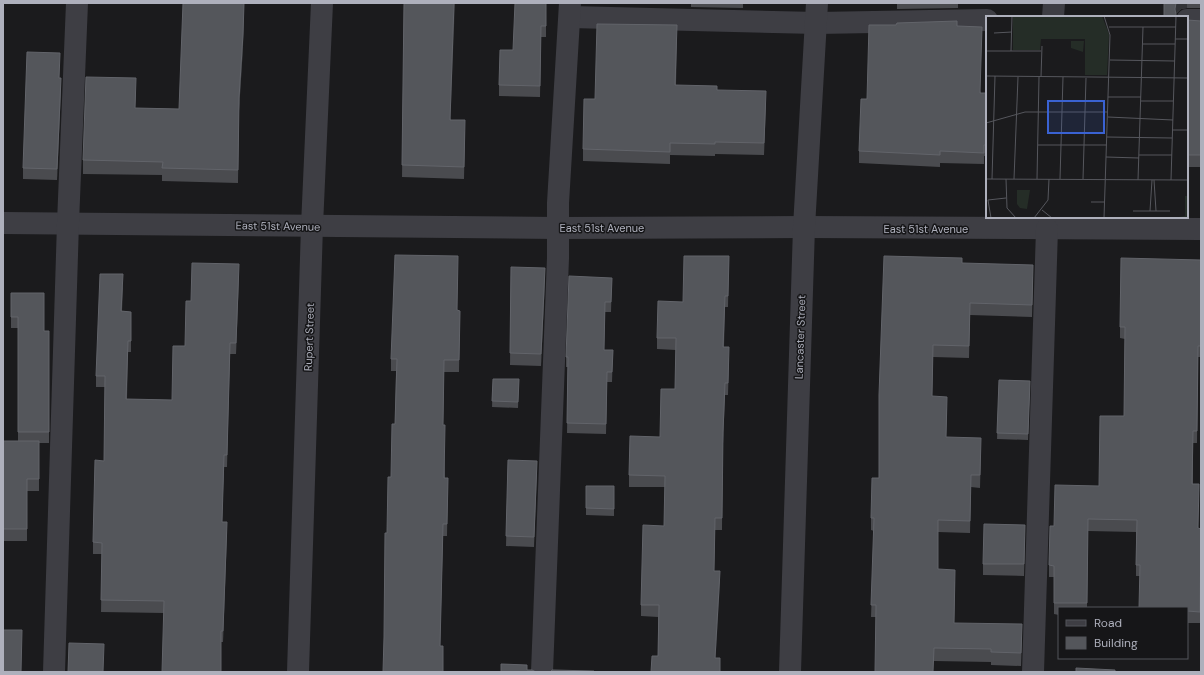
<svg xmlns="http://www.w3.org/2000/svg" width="1204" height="675" font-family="'DM Sans',sans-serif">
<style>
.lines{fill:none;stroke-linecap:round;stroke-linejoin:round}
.minor{stroke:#3e3e44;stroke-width:22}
.wall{fill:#4a4b4f}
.shaded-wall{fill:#323336}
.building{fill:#54565b;stroke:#62646a}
.labels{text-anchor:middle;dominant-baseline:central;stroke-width:3;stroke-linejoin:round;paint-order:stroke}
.street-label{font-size:11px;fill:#aeb0bc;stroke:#161618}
.inset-road{fill:none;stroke:#56575d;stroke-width:1}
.view{fill:#3a62d2;fill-opacity:0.15;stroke:#3a62d2;stroke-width:2}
.inset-edge{fill:none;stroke:#aeb0bc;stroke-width:2}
</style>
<rect width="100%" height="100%" fill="#1b1b1d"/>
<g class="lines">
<g class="minor">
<polyline points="570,17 817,23 987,20"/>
<polyline points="1053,17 1054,3"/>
<polyline points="1187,20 1201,20"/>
<polyline points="3,223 558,228 804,227 1201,229"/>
<polyline points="54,672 68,223 77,3"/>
<polyline points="298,672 312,226 322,3"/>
<polyline points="542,672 558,258 558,203 570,3"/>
<polyline points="790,672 804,227 817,3"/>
<polyline points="1033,672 1047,229"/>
</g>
</g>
<g class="wall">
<polygon points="244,3 243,47 239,111 238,183 162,181 162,175 83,174 83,160 136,91 135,108 179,109"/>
<polygon points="404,3 451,120 465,132 464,179 402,177"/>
<polygon points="546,3 546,37 541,37 540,97 499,96 499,85 513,50"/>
<polygon points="691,3 743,3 743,8 691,7"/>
<polygon points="897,3 958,3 958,8 897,9"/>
<polygon points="1164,3 1201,3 1201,8 1187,8 1181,9 1176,14"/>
<polygon points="1187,20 1201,21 1201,167 1187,167"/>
<polygon points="896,25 957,26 981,93 987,93 987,156 984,156 984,164 940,163 940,167 859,163 859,151 867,99"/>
<polygon points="677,37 676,85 717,90 766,103 764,155 715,154 715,156 670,155 670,164 583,161 583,149 595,99"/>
<polygon points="59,78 61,89 57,180 23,179 23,168"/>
<polygon points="729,256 728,307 725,307 724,347 729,359 728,395 725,395 723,444 722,530 715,530 714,571 720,583 658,656 658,617 641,616 641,605 664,526 665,487 629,487 629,475 660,437 675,389 676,350 657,349 657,338 683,302"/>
<polygon points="1201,260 1201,357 1198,357 1197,443 1193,443 1193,484 1198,528 1201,570 1200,623 1187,623 1187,608 1140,576 1136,576 1136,532 1088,531 1087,608 1059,608 1059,615 1054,614 1054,577 1049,577 1049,565 1054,526 1099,486 1124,416 1125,339 1120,338 1120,327"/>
<polygon points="962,263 1033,277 1032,317 970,315 969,358 933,357 932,396 947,409 946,437 981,450 980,488 971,487 970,533 938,532 938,569 955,582 954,623 1022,637 1021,666 991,665 991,662 934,661 876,617 871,617 874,531 871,530 871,518 879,478"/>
<polygon points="511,267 545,280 541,366 510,365"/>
<polygon points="239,276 236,354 230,354 227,467 224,467 222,522 227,533 223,642 221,642 164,613 101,612 102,554 93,554 93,542 104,461 105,387 96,387 96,376 123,285 122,311 131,312 131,352 128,352 127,399 172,400 185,346 191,301"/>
<polygon points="612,278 611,312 605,312 604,350 613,350 612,382 607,382 606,434 567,433 568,367 566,367 566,357"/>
<polygon points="11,293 44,331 49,331 49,443 39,443 39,491 27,491 27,541 3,541 3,441 18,441 18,328 11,328"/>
<polygon points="457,311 460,311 459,372 444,372 443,425 445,478 448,478 447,536 443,536 440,646 443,672 387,533 391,477 395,424 396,371 391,371 391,359"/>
<polygon points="493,379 519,379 518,408 492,407"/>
<polygon points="999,380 1030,381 1028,440 997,439"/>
<polygon points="508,460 537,471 534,547 506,546"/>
<polygon points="586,486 614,486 614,516 586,515"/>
<polygon points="1025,537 1024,576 983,575 983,564"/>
</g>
<g class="shaded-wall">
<polygon points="244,3 243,47 239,111 238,183 239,98"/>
<polygon points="454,3 455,3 450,132 450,120"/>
<polygon points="1176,3 1187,3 1187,8 1181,9 1176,13 1175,17 1175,9"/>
<polygon points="61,78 61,89 57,180 57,169"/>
<polygon points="239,264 239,276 236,354 236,343"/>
<polygon points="545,268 545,280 541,366 541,354"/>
<polygon points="725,383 723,444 722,530 723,432"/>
<polygon points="227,522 227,533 223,642 223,631"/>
<polygon points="443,524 443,536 440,657 440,646"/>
<polygon points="720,571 720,583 715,670 715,658"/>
</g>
<g class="building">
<polygon points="183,3 244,3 243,34 239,98 238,170 162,168 163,162 83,160 86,77 136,78 135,108 179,109"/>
<polygon points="404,3 454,3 450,120 465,120 464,167 402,165"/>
<polygon points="515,3 546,3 546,26 541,26 540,86 499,85 500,50 513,50"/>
<polygon points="1164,3 1176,3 1175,9 1176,15 1179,17 1164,17"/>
<polygon points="1187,20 1201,21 1201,155 1187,155"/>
<polygon points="957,21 957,26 982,27 980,93 987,93 987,145 984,145 984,153 940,151 940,155 859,151 861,99 867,99 869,25 896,25 897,23"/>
<polygon points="597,24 677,25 675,85 717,86 717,90 766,91 764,143 715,142 715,144 670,143 670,152 583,149 584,99 595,99"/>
<polygon points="27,52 60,53 59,78 61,78 57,169 23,168"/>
<polygon points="395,255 458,256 457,310 460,311 459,360 444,360 443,425 445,425 444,478 448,478 447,524 443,524 440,646 443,646 443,672 383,672 384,637 385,533 387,533 388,477 391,477 392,424 395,424 397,359 391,359"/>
<polygon points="684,256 729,256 728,296 725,296 723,347 729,347 728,383 725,383 723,432 722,518 715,518 714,571 720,571 715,658 720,658 720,672 651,672 652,656 658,656 659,605 641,605 643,525 664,526 665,476 629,475 630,436 660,437 661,389 675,389 676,338 657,338 658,301 683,302"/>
<polygon points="884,256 962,258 962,263 1033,265 1032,305 970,303 969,346 933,345 932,396 947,397 946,437 981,438 980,475 971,475 970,521 938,520 938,569 955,570 954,623 1022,624 1021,653 991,652 991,649 934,648 933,672 875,672 876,605 871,605 874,518 871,518 872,478 879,478 879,395"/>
<polygon points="1121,258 1201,260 1201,346 1198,346 1197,431 1193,431 1192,484 1199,484 1198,528 1201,529 1200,612 1187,611 1187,608 1139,608 1140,565 1136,565 1137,520 1088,519 1087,603 1054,603 1054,566 1049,565 1050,526 1054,526 1055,485 1099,486 1100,416 1124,416 1125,327 1120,327"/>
<polygon points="192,263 239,264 236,343 230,343 227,455 224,455 222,522 227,522 223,631 221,631 221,672 162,672 164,601 101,600 102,543 93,542 95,460 104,461 105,376 96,376 100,274 123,274 121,311 131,312 131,341 128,341 126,399 172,400 173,346 185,346 186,301 191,301"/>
<polygon points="511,267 545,268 541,354 510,353"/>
<polygon points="569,276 612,278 611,302 605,302 604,350 613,350 612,372 607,372 606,424 567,423 568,357 566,357"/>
<polygon points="11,293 44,293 44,331 49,331 49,432 18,432 18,317 11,317"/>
<polygon points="493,379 519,379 518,402 492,401"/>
<polygon points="999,380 1030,381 1028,434 997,433"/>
<polygon points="3,441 39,441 39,479 27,479 27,529 3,529"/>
<polygon points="508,460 537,461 534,537 506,536"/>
<polygon points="586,486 614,486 614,509 586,508"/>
<polygon points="984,524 1025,525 1024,564 983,564"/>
<polygon points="3,630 22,630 21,672 3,672"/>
<polygon points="69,643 104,644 103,672 68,672"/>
<polygon points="501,664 527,665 527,670 532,670 536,672 501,672"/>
<polygon points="1076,668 1115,670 1115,672 1076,672"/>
<polygon points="552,670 594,671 594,672 550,672"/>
</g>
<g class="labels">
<g class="street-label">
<text transform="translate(278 226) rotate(1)">East 51st Avenue</text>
<text x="602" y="228">East 51st Avenue</text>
<text x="926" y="229">East 51st Avenue</text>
<text transform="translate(309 337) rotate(-88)">Rupert Street</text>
<text transform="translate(800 337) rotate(-88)">Lancaster Street</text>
</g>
</g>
<g transform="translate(986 16)">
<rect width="202" height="202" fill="#1b1b1d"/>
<path d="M27 0H116L123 18 121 59H99V23H55L54 34H27Z" fill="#252d27"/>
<path d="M85 25H98L97 36 85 32ZM31 174H44L41 193 34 192 31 188ZM199 180H202V202H186L199 200Z" fill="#252d27"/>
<path class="inset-road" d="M118 0 124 19 118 202M123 11H190M8 17 26 16M189 23H202M157 28H189M0 35H55M25 35 26 0M124 44 189 45M0 60 107 61M55 61 56 30M107 61 202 62M122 81H155M155 85H187M122 101 187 104M0 107 39 96H122M186 114H202M121 121 186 122M52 129H121M153 139H186M120 141 153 142M0 163 202 164M6 163 9 60M20 163 21 192 30 202M28 163 32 61M51 163 53 61M74 163 77 61M97 163 100 62M152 164 157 11M168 164 170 195M185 164 190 0M105 186H119M56 194 66 202M147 195H184M164 195 166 164M5 202 2 184 20 182M48 202 62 184 63 163"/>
<path class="view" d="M62 85H118V117H62Z"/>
<rect width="202" height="202" class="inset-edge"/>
</g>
<rect width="1204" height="675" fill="none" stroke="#aeb0bc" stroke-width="8"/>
<rect x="1058" y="607" width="130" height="52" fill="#161618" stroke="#53545a"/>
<rect x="1066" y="620" width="20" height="6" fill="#3e3e44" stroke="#53545a"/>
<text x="1094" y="627" font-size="12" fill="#aeb0bc">Road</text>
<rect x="1066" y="637" width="20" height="12" fill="#54565b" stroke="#53545a"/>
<text x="1094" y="647" font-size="12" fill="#aeb0bc">Building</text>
</svg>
